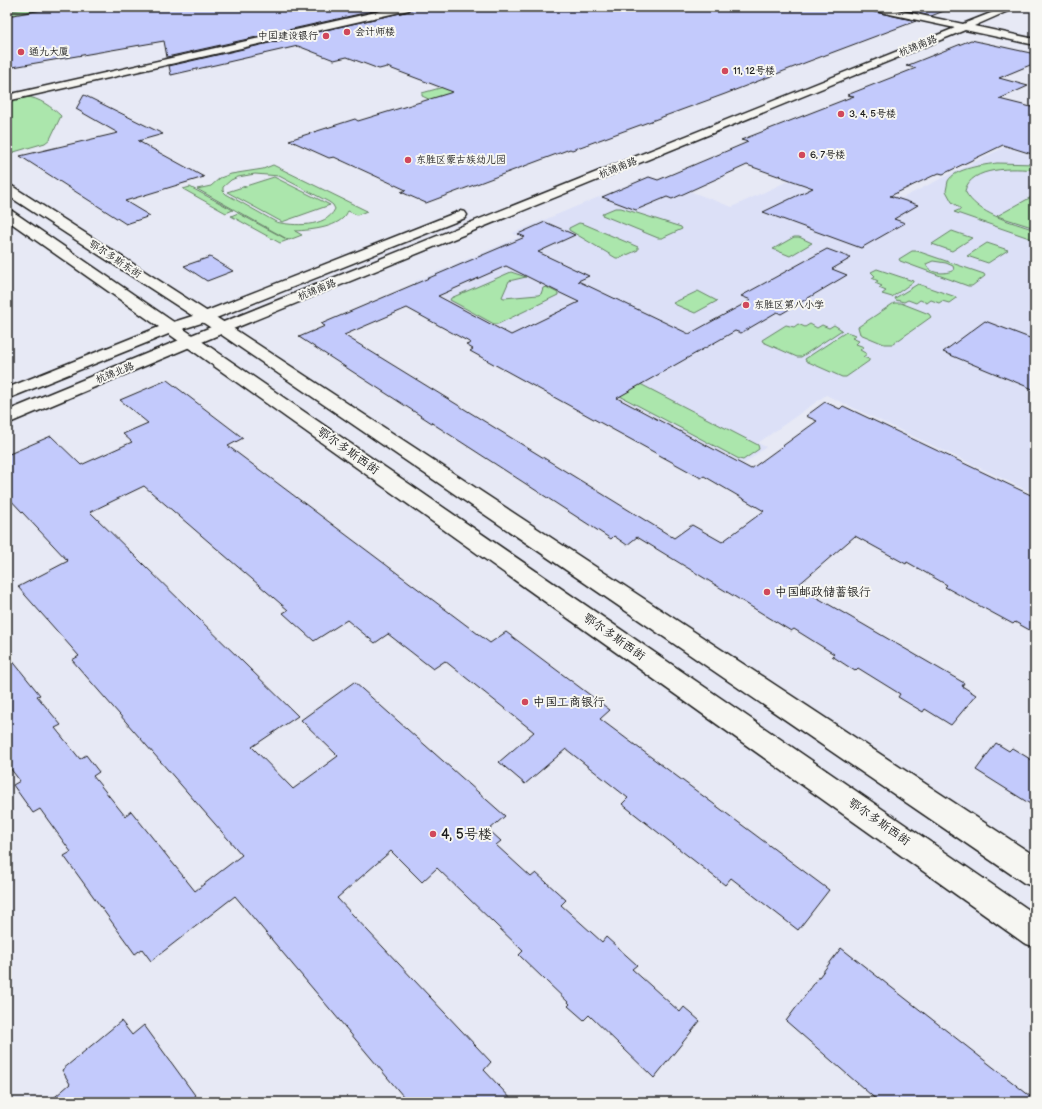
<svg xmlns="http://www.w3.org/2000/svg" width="1042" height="1109" font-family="'Balsamiq Sans','LXGW WenKai TC',sans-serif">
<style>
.built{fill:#dce0f7}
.green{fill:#abe6ac;stroke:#648164;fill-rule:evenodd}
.building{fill:#c3cafc;stroke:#1c1c1c;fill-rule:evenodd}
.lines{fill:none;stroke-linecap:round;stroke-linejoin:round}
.tertiary-casing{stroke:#1c1c1c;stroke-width:3}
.secondary-casing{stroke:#1c1c1c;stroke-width:3}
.primary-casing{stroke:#1c1c1c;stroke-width:3}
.tertiary{fill:#f6f6f2;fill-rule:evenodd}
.secondary{fill:#f6f6f2;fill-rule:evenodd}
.primary{fill:#f6f6f2;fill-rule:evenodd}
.poi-dot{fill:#d1495b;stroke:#f6f6f2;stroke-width:1.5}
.labels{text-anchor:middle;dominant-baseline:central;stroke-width:4;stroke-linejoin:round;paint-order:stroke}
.far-poi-label{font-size:10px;fill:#1c1c1c;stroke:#f6f6f2;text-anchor:start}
.far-street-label{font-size:10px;fill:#1c1c1c;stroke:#f6f6f2}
.street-label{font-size:12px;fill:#1c1c1c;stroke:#f6f6f2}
.poi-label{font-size:12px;fill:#1c1c1c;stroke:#f6f6f2;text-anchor:start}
.near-poi-label{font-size:14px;fill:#1c1c1c;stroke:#f6f6f2;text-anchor:start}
</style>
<rect width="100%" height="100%" fill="#e7e9f5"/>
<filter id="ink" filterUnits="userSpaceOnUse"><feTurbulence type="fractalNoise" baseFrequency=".025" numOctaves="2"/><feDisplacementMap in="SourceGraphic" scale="8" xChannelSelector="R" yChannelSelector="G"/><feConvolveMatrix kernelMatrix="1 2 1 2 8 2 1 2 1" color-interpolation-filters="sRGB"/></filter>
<g filter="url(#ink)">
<polygon class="built" points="1005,147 1035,156 1035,494 826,395 758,443 766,447 744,464 494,331 500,328 414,282 519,237 513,233 649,176 732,207 814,169 902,198"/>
<g class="green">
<polygon points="31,7 55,7 7,16 7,12"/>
<polygon points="447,86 499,101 435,102 422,96 422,93"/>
<path d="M26 97C38 97 53 108 61 116L50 139 45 143 7 154V102Z"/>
<path d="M997 163 1035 164V170C1015 168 970 166 965 191 978 215 1010 221 1035 230V240L954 212 961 209 952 202 946 191C947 188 947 184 948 181 955 168 984 165 997 163Z"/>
<path d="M273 165 367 211 357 215 348 211C341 228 311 230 295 231L302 235 289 240 197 189 211 186 220 178 231 174 263 169ZM255 174 279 176 329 202 333 205 335 209C326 228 293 226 276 222L226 194 223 191V187L231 180 238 177Z"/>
<polygon points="274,177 330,205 282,222 227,192"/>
<polygon points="190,187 233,210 226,213 183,189"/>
<polygon points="1035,195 1035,228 997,216"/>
<polygon points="615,208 621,208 681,227 682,229 662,238 658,238 602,215 603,213"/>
<polygon points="238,213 288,240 280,243 231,216"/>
<polygon points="579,223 584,224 638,247 638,250 620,258 616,258 569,230 569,228"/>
<polygon points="952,231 972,238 952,251 932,244"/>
<polygon points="794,237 799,237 812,243 790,256 773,249"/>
<polygon points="987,243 1008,250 988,263 967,256"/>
<path d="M912 251H917L984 274 985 276 972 286H968L900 261 899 259ZM933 261 946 263 953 266 954 270C945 275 929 274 926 264Z"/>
<polygon points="877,269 913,281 913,282 892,297 882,294 886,291 879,288 882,286 875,283 878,281 872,278 875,276 871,272"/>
<polygon points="511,272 526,277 509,281 502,297 504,298 538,295 541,294 543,288 546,287 558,293 558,295 498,324 494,324 450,300 451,298"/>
<polygon points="918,284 956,297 956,298 949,303 942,301 939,303 931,300 927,303 920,300 916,303 908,300 904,302 896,300 895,298"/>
<polygon points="698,291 717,301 695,313 674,304 673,303"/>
<polygon points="894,303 901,303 929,314 931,317 893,344 884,344 860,334 858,327"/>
<polygon points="798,324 805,327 810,324 817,328 822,325 829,328 834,325 842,330 801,357 797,357 763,342 762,340 786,325 794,327"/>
<polygon points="846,332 856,335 852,338 859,341 856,344 864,347 860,350 867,354 863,357 869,359 869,361 846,377 842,377 806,361 805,359"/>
<polygon points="621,374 758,445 759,449 743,460 739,459 601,386"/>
</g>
<g class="building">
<polygon points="60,7 391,7 167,57 164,41 7,68 7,16"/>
<polygon points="414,7 866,7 871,11 916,21 807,62 725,94 572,150 570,149 426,203 401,192 406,190 334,157 329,158 289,140 355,119 358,121 453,92 387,67 379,69 347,57 334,60 298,46 171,75 169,66 409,11"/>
<polygon points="890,7 948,7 949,9 931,16"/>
<polygon points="971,40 1035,54 1035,63 999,78 1028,86 999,99 1035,108 1035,155 1003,145 943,174 939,173 890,196 918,205 894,219 905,223 861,248 763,212 813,188 779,176 780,175 778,176 747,165 672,199 667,197 636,210 602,197 649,177 658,180 748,142 741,140 854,96 847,95 916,68 906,66"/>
<polygon points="84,95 163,134 138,141 204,177 125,201 150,216 126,224 20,156 118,133 76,109"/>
<path d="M545 222 575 235 538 252 589 276 578 281 689 334 751 300 741 296 827 249 851 258 832 269 847 275 781 314 777 312 741 333 735 331 617 398 751 469 817 421 806 416 825 402 840 409 843 406 1035 497V633L1015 622 1013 624 945 587 947 585 907 562 906 564 855 536 797 586 964 683 962 686 976 695 951 725 925 709 923 712 898 697 900 694 858 668 855 671 832 656 834 654 794 629 791 631 637 537 627 545 614 536 611 539 299 337 325 326 321 324 525 237 518 234ZM506 266 556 291 579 302 511 335 438 296ZM407 308 471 343 466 345 473 349 470 351 701 478 704 476 764 511 722 542 692 525 674 538 344 335Z"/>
<polygon points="210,257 233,271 207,281 184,266"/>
<polygon points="985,321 1035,340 1035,390 943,352"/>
<polygon points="167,380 243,438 228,446 490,643 506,632 610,710 600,719 829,890 798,930 731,878 725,885 622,804 628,798 566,749 525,784 499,762 534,732 445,661 433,669 388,634 375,643 347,620 314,641 283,613 288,610 144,486 90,512 298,716 252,747 293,789 338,756 301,720 354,682 505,816 489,830 501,841 496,845 531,877 536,873 566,900 561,905 602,942 606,937 637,965 632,969 680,1012 684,1007 700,1021 654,1078 589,1015 584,1020 568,1006 570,1004 519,955 523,951 437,868 422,882 391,851 337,898 491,1062 484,1070 514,1102 408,1102 235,896 151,961 142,949 135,954 64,856 71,852 40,809 33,813 13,785 20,781 7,764 7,654 40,695 37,696 61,725 55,728 80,759 86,755 99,772 93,776 125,816 131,811 195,891 242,855 72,660 79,656 18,587 68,561 7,496 7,455 51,436 81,465 132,442 123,434 148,423 120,400"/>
<polygon points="996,743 1009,751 1012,748 1035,762 1035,807 976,770"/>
<polygon points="841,948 1035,1100 1035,1102 879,1102 786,1021"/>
<polygon points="121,1021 132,1035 144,1025 200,1102 49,1102 70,1084 62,1070"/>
</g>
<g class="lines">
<defs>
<polygon id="tertiary" points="398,7 413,7 409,10 7,101 7,95"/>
<g id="secondary">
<polygon points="867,7 883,7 963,24 1006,7 1017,7 974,26 1035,39 1035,45 965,30 228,331 7,424 7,411 216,325 955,28 871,10"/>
<polygon points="460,211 465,212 467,215 465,218 211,320 176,331 7,399 7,388 164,325 199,314"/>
</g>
<g id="primary">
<polygon points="7,185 12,186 228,325 1035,856 1035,887 1024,883 216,331 7,195"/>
<polygon points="7,210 12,211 1035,914 1035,947 1024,943 186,346 7,220"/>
</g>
</defs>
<use href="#tertiary" class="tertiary-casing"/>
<use href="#secondary" class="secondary-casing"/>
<use href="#primary" class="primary-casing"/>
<use href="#tertiary" class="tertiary"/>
<use href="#secondary" class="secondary"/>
<use href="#primary" class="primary"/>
</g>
</g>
<g class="poi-dot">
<circle cx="347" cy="32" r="4"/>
<circle cx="326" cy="36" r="4"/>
<circle cx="21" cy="52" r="4"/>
<circle cx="725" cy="71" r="4"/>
<circle cx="841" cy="114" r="4"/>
<circle cx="802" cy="155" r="4"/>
<circle cx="408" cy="160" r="4"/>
<circle cx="746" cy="305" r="4"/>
<circle cx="767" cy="592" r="4"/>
<circle cx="525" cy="702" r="4"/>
<circle cx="433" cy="834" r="4"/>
</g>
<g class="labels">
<g class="far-poi-label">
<text x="355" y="32">会计师楼</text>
<text x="318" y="36" text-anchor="end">中国建设银行</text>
<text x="29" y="52">通九大厦</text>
<text x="733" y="71">11, 12号楼</text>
<text x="849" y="114">3, 4, 5号楼</text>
<text x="810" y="155">6, 7号楼</text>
<text x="416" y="160">东胜区蒙古族幼儿园</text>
<text x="754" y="305">东胜区第八小学</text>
</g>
<g class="far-street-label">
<text transform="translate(918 46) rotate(-22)">杭锦南路</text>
<text transform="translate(618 168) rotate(-22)">杭锦南路</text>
<text transform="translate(115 259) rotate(33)">鄂尔多斯东街</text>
<text transform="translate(317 290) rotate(-22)">杭锦南路</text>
<text transform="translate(115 373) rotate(-22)">杭锦北路</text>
</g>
<g class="street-label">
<text transform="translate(348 451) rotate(35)">鄂尔多斯西街</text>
<text transform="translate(614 637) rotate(35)">鄂尔多斯西街</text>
<text transform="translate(879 822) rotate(35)">鄂尔多斯西街</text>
</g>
<g class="poi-label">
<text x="775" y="592">中国邮政储蓄银行</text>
<text x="533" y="702">中国工商银行</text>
</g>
<g class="near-poi-label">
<text x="441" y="834">4, 5号楼</text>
</g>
</g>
<rect width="1042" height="1109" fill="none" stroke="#f6f6f2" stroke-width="24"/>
<rect x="12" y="12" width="1018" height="1085" fill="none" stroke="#1c1c1c" stroke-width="1.5" filter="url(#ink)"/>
</svg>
